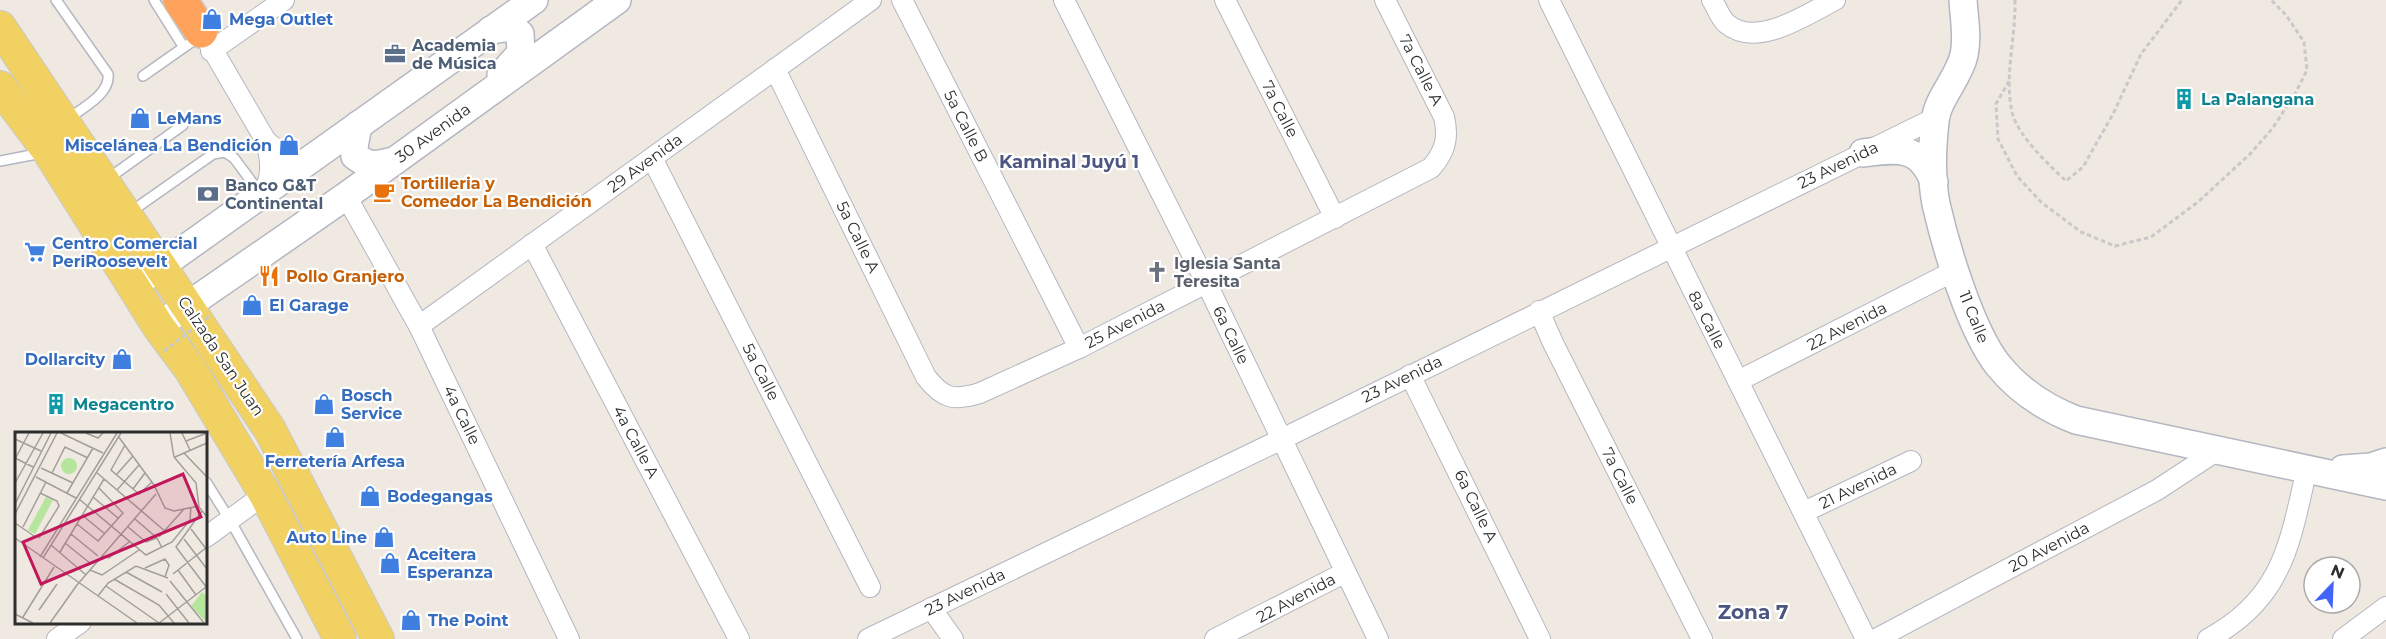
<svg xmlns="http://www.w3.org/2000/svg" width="2386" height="639" font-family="Montserrat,sans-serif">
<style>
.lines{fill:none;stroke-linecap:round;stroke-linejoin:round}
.lane-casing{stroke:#b4b7c1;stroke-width:12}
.street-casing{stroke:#b4b7c1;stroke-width:22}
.secondary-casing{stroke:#b4b7c1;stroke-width:30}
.primary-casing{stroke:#c9c9c9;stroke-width:34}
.highway-casing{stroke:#c9c9c9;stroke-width:36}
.path{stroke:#c9c9c9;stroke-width:3;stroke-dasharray:4.5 3;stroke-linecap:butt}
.lane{stroke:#fff;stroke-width:9}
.street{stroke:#fff;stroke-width:20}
.secondary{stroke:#fff;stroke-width:27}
.primary{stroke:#f2d163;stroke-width:32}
.highway{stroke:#ffa35c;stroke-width:33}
.path-bridge{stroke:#c9c9c9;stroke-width:3;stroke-dasharray:4.5 3;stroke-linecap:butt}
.labels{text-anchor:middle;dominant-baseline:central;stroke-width:4.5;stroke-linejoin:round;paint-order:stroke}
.shop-label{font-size:16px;font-weight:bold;fill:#366cbe;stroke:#fff;text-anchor:start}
.service-label{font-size:16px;font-weight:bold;fill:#4e5e75;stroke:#fff;text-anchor:start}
.street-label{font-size:16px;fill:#2e2e2e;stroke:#fff}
.culture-label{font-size:16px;font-weight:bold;fill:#0d838f;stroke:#fff;text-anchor:start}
.food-label{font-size:16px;font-weight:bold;fill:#c56008;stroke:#fff;text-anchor:start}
.worship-label{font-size:16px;font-weight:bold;fill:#5b616d;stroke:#fff;text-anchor:start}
.neighbourhood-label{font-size:18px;font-weight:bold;fill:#4d5680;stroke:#fff}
.quarter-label{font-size:20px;font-weight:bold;fill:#4d5680;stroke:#fff}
.inset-road{fill:none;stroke:#a29e99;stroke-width:1.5}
.view{fill:#c2185b;fill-opacity:0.15;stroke:#c2185b;stroke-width:3}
.inset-edge{fill:none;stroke:#2e2e2e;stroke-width:3}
</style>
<rect width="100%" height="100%" fill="#efe9e1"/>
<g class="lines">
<defs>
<g id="lane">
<path d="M56 0 108 74C111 94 81 109 66 120"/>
<polyline points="154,0 183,46"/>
<polyline points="143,76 200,36"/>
<polyline points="0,161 42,153"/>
<polyline points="109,178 183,125"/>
<polyline points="129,213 213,154 225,152 234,158 260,193"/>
<polyline points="206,482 230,520 297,639"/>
</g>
<g id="street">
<polyline points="902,0 1079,348"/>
<polyline points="1064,0 1206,282 1378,639"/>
<polyline points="1225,0 1335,218"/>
<polyline points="1549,0 1866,639"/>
<path d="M1712 0C1717 8 1720 18 1727 24 1757 49 1807 14 1835 0"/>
<polyline points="197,23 266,141 287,158 299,163 308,160"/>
<polyline points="211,51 284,0"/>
<path d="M775 69 926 377C943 399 954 401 980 393L1079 348 1431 168C1445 152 1449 138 1444 117L1385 0"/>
<polyline points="652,158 870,587"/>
<path d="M261 194C274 180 271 159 266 141"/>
<polyline points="346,196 419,326 569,639"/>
<polyline points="532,244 739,639"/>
<polyline points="1539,311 1553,343 1702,639"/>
<polyline points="419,326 871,0"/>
<polyline points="1410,375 1540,639"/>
<polyline points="1738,381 1956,270"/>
<polyline points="1804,512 1911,461"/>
<polyline points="206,537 265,494"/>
<polyline points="931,608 953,639"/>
<polyline points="57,639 81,622"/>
<polyline points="868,639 1282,439 1935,118"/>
<polyline points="1215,639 1344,573"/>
<polyline points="1876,639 2157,490 2218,450"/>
<path d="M2208 639C2283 599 2290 543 2307 468"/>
<polyline points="2343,639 2386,607"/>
</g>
<g id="secondary">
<path d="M1963 0C1964 18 1968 37 1964 55 1959 78 1937 98 1935 122 1932 148 1931 178 1936 204 1946 248 1971 331 1998 365 2019 391 2045 408 2076 420L2386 486"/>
<path d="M491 30C503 28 511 25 520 34L521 53 501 75"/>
<path d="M358 125 354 147 355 156C371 168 376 165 394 161"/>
<path d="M1863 153C1896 149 1920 144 1934 182"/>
<polyline points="144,278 534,0"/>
<polyline points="158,326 346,196 617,0"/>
<polyline points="2343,469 2371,467 2386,462"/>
</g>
<g id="primary">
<polyline points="0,27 270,430 378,639"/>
<polyline points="0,87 49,152 158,326 190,369 265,494 340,639"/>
</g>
<polyline id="highway" points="180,0 201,31"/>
</defs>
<use href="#lane" class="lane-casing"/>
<use href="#street" class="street-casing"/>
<use href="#secondary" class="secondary-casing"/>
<use href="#primary" class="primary-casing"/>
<use href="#highway" class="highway-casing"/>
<g class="path">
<path d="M2015 0C2016 37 2004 75 2012 112 2017 135 2049 165 2066 181L2083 167 2113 114 2141 54 2182 0"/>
<polyline points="2009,81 1996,104 1998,139 2017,176 2041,202 2081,232 2115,246 2151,237 2198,202 2250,154 2272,129 2295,94 2307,70 2304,42 2286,15 2271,0"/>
</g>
<use href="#lane" class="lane"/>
<use href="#street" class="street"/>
<use href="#secondary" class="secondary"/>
<use href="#primary" class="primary"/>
<use href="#highway" class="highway"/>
<polyline class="path-bridge" points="164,351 212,314"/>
</g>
<defs>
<symbol id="shop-bare" viewBox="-9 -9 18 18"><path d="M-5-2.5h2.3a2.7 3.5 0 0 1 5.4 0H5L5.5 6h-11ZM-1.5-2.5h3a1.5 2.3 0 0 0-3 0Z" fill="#3f7fe0" stroke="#fff" stroke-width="2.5" paint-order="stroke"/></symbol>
<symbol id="office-bare" viewBox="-9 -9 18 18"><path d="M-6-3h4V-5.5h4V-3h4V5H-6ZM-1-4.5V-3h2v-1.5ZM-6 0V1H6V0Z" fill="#5c6f8a" stroke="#fff" stroke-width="2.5" paint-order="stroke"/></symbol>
<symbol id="building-bare" viewBox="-9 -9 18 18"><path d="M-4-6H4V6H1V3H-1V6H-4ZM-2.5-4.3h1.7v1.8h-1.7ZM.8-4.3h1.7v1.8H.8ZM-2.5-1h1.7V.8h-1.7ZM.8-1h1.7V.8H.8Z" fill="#0f9aa8" stroke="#fff" stroke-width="2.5" paint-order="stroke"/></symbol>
<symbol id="cafe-bare" viewBox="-9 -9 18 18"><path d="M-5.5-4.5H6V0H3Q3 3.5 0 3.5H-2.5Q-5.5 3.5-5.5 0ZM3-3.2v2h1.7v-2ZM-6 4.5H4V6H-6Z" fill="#e8710a" stroke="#fff" stroke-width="2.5" paint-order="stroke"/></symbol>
<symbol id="bank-bare" viewBox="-9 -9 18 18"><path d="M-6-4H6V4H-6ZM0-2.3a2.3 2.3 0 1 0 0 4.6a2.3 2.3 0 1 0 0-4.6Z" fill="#5c6f8a" stroke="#fff" stroke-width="2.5" paint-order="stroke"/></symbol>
<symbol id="supermarket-bare" viewBox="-9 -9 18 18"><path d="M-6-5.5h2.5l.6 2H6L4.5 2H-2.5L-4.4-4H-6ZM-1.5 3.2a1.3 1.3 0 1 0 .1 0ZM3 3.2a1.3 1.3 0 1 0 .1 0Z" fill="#3f7fe0" stroke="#fff" stroke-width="2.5" paint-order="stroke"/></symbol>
<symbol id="church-bare" viewBox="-9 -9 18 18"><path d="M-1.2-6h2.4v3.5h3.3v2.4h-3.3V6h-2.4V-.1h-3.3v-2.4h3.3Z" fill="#6b7280" stroke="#fff" stroke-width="2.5" paint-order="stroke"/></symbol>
<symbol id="restaurant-bare" viewBox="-9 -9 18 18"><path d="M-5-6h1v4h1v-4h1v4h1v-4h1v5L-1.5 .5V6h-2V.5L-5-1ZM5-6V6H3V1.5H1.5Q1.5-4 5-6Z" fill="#e8710a" stroke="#fff" stroke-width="2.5" paint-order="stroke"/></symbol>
</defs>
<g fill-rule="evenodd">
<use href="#shop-bare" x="197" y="4" width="30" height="30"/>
<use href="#office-bare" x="380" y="39" width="30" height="30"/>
<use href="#building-bare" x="2169" y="84" width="30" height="30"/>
<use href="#shop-bare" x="125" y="103" width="30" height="30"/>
<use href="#shop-bare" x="274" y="130" width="30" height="30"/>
<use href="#cafe-bare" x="369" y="177" width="30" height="30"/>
<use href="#bank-bare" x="193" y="179" width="30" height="30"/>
<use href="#supermarket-bare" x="20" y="237" width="30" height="30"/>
<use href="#church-bare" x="1142" y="257" width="30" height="30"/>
<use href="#restaurant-bare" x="254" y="261" width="30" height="30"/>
<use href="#shop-bare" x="237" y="290" width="30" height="30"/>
<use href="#shop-bare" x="107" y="344" width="30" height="30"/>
<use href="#building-bare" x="41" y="389" width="30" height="30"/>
<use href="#shop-bare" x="309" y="389" width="30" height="30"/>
<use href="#shop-bare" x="320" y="422" width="30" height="30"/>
<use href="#shop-bare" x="355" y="481" width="30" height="30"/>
<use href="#shop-bare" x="369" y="522" width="30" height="30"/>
<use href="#shop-bare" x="375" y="548" width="30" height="30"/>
<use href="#shop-bare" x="396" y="605" width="30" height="30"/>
</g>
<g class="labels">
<g class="shop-label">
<text x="229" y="19">Mega Outlet</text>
<text x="157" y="118">LeMans</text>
<text x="272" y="145" text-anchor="end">Miscelánea La Bendición</text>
<text x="52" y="243">Centro Comercial<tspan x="52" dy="18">PeriRoosevelt</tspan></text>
<text x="269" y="305">El Garage</text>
<text x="105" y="359" text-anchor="end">Dollarcity</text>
<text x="341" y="395">Bosch<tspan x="341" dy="18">Service</tspan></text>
<text x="335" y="461" text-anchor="middle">Ferretería Arfesa</text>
<text x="387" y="496">Bodegangas</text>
<text x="367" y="537" text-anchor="end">Auto Line</text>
<text x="407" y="554">Aceitera<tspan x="407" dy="18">Esperanza</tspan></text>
<text x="428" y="620">The Point</text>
</g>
<g class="service-label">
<text x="412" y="45">Academia<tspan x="412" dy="18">de Música</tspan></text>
<text x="225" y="185">Banco G&amp;T<tspan x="225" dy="18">Continental</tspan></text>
</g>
<g class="street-label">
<text transform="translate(1421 70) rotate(63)">7a Calle A</text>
<text transform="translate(1280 109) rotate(63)">7a Calle</text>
<text transform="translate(966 126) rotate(63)">5a Calle B</text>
<text transform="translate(433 133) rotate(-36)">30 Avenida</text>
<text transform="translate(645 163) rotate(-36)">29 Avenida</text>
<text transform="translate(1838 165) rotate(-26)">23 Avenida</text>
<text transform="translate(858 237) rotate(64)">5a Calle A</text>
<text transform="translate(1974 317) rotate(68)">11 Calle</text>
<text transform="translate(1707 320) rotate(63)">8a Calle</text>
<text transform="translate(1125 324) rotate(-27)">25 Avenida</text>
<text transform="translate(1847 326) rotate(-27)">22 Avenida</text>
<text transform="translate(1231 335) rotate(64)">6a Calle</text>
<text transform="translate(221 356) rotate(56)">Calzada San Juan</text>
<text transform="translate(761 372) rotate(63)">5a Calle</text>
<text transform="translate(1402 379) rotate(-26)">23 Avenida</text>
<text transform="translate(462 415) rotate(64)">4a Calle</text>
<text transform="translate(636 442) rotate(62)">4a Calle A</text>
<text transform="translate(1620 476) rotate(63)">7a Calle</text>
<text transform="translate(1858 486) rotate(-26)">21 Avenida</text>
<text transform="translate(1476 506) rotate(64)">6a Calle A</text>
<text transform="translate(2049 547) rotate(-28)">20 Avenida</text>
<text transform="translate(965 592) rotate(-26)">23 Avenida</text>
<text transform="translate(1296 598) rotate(-28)">22 Avenida</text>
</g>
<g class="culture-label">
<text x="2201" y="99">La Palangana</text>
<text x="73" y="404">Megacentro</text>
</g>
<g class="food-label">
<text x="401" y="183">Tortilleria y<tspan x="401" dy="18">Comedor La Bendición</tspan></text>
<text x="286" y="276">Pollo Granjero</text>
</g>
<g class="worship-label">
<text x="1174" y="263">Iglesia Santa<tspan x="1174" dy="18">Teresita</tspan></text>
</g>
<g class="neighbourhood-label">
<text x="1069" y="162">Kaminal Juyú 1</text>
</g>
<g class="quarter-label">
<text x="1753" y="612">Zona 7</text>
</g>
</g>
<g transform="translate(15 432)">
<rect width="192" height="192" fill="#efe9e1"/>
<path d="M46 34a8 8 0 1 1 16 0a8 8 0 1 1-16 0ZM31 65 38 68 20 102 13 98ZM187 160 192 164V191L176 174Z" fill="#b6e59e"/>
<path class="inset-road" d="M46 1 88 21M71 1 83 6 88 1M155 1 159 25 181 51 184 75 192 85M167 1 175 18M103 4 139 53 150 76 159 79 184 74M0 7 26 19M171 9 192 1M110 13 96 38 124 62 137 50M169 21 192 45M160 25 192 11M0 26 18 35M0 27 14 1M26 36 58 51M81 40 151 100M37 41 50 15 73 26M102 42 118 24M21 45 61 66M0 51 28 1M118 57 130 41M102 58 124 33M52 61 78 16M78 65 103 86M64 67 131 123 157 110 175 88 176 75M0 72 36 1M187 79 161 115 192 156M0 82 42 1M67 83 90 102M120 87 142 106 147 116M0 91 22 106M62 92 83 109 108 81 84 56M8 95 31 50M113 95 131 110 142 106M176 97 192 118M56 102 83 124M144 105 169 77M0 106 122 191M24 106 44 74 42 69 25 61M169 107 192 137M50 111 76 132M36 113 71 143M45 120 89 47M87 124 94 126 114 110M25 125 102 1M28 126 106 1M130 136 150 127 154 133 150 145M75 138 87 143 124 118M163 138 181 163M111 140 147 160M158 142 192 115M99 147 144 173 159 191M155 149 189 191M91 154 144 191M151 162 174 191M83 164 93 151 121 134 153 146M24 178 42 152M0 182 18 191M8 185 39 135M35 191 62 153 141 62M144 191 191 155"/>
<path class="view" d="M168 42 186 85 26 152 8 110Z"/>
<rect width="192" height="192" class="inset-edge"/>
</g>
<g transform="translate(2332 585) rotate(23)"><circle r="28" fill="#ffffff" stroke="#ababab" stroke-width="1.5"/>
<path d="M0-4.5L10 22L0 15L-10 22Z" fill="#4264fb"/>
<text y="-9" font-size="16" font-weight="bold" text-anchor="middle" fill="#2e2e2e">N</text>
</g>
</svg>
